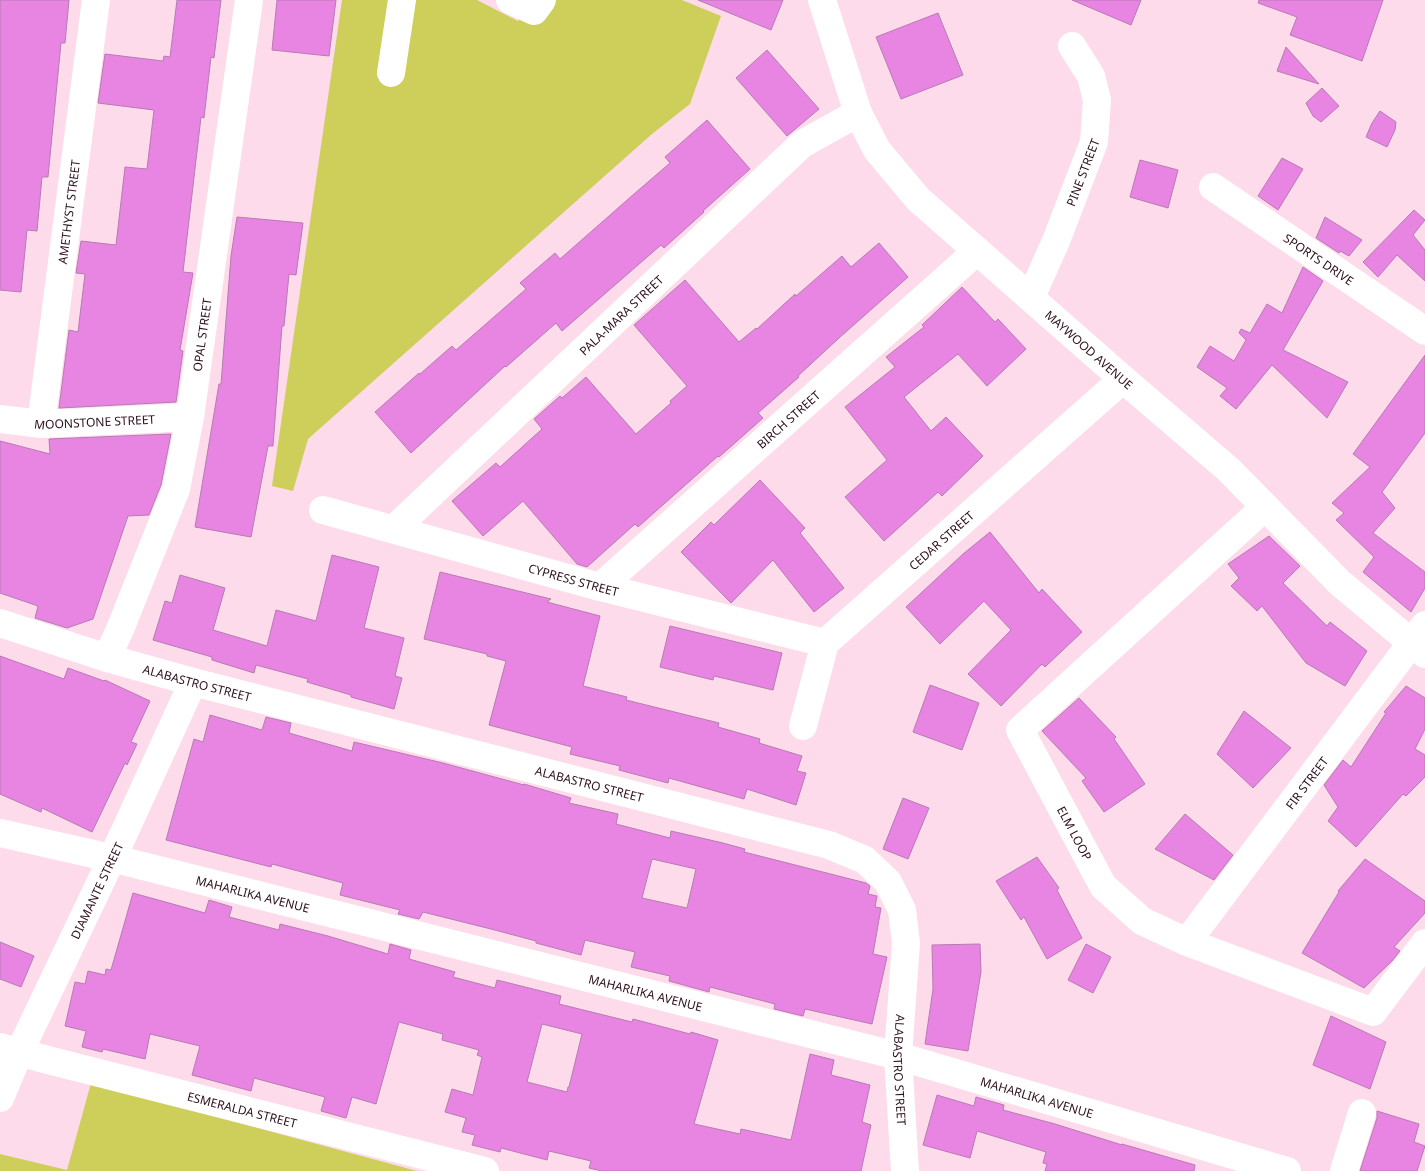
<svg xmlns="http://www.w3.org/2000/svg" width="1425" height="1171" font-family="'Noto Sans',sans-serif">
<style>
.green{fill:#cece5b}
.building{fill:#e885e2;stroke:#b67bb2;fill-rule:evenodd}
.lines{fill:none;stroke-linecap:round;stroke-linejoin:round}
.street{stroke:#fff;stroke-width:28}
.secondary{stroke:#fff;stroke-width:28}
.labels{text-anchor:middle;dominant-baseline:central;stroke-width:4.5;stroke-linejoin:round;paint-order:stroke}
.street-label{font-size:12px;fill:#2c0f1e;stroke:#ffeef5}
</style>
<rect width="100%" height="100%" fill="#fddbea"/>
<g class="green">
<polygon points="342,0 477,0 518,21 536,0 682,0 721,16 690,104 652,134 308,439 293,491 272,486"/>
<polygon points="91,1083 417,1171 0,1171 0,1154 67,1170"/>
</g>
<g class="building">
<polygon points="0,0 69,0 65,43 61,43 48,177 42,177 37,231 27,230 21,292 0,290"/>
<polygon points="177,0 221,0 214,58 211,57 204,118 201,117 183,272 193,273 180,350 183,351 176,402 59,408 69,330 78,332 85,274 76,273 81,241 116,245 125,167 147,169 154,110 98,103 105,54 163,61 164,56 170,57"/>
<polygon points="277,0 336,0 329,56 272,50"/>
<polygon points="698,0 783,0 771,30"/>
<polygon points="1072,0 1141,0 1131,25"/>
<polygon points="1259,0 1383,0 1362,61 1290,35 1297,17 1258,3"/>
<polygon points="938,13 963,75 901,99 876,37"/>
<polygon points="1286,47 1319,84 1277,71"/>
<polygon points="767,50 819,109 787,136 736,78"/>
<polygon points="1322,88 1339,106 1321,122 1313,116 1306,103"/>
<polygon points="1380,111 1396,122 1395,130 1387,147 1366,137 1372,123"/>
<polygon points="707,120 750,169 703,211 704,212 664,248 661,245 562,331 556,323 506,367 505,366 411,453 375,412 419,373 420,374 452,346 456,350 526,289 520,283 555,253 560,259 634,194 670,163 665,157"/>
<polygon points="1282,158 1303,169 1278,210 1258,196"/>
<polygon points="1140,160 1178,170 1168,208 1130,197"/>
<polygon points="1414,210 1425,220 1413,235 1425,250 1425,281 1397,255 1378,277 1363,262"/>
<polygon points="237,217 303,223 296,275 289,274 284,326 282,326 273,446 268,446 251,537 195,527 219,384 221,384 231,256"/>
<polygon points="1325,217 1362,240 1349,256 1340,251 1339,253 1316,238"/>
<polygon points="879,243 908,277 839,338 798,376 799,377 758,413 763,418 719,457 718,456 638,527 635,524 587,567 577,564 523,501 483,536 452,501 496,463 500,467 542,429 534,419 560,396 562,398 586,377 636,434 671,403 670,401 687,386 634,325 685,280 739,342 756,328 757,329 795,294 796,296 842,256 851,267"/>
<polygon points="1303,267 1323,281 1283,350 1348,382 1327,418 1272,365 1236,409 1220,396 1227,388 1197,367 1210,346 1234,361 1246,340 1239,333 1241,329 1250,333 1267,304 1282,313"/>
<polygon points="962,287 995,322 998,319 1026,349 987,386 958,354 904,397 931,431 946,417 983,456 942,496 938,492 884,541 845,497 887,460 845,407 895,367 886,357 924,327 922,325"/>
<polygon points="1425,355 1425,433 1382,492 1395,508 1373,533 1425,572 1425,588 1411,612 1363,572 1374,557 1336,520 1344,513 1332,503 1370,467 1353,454"/>
<polygon points="171,434 161,485 149,515 128,516 93,619 67,628 35,618 38,606 0,593 0,441 50,454 49,439"/>
<polygon points="760,480 805,528 800,533 844,588 814,612 773,560 731,603 681,552 711,522 714,525"/>
<polygon points="990,532 1039,593 1042,589 1082,632 1045,667 1042,664 1001,706 968,674 1011,630 984,601 940,644 906,607 963,554"/>
<polygon points="1269,536 1300,566 1283,583 1327,626 1330,622 1367,651 1345,686 1306,663 1262,606 1257,611 1231,586 1239,578 1228,564"/>
<polygon points="332,555 379,567 364,628 404,638 395,676 402,678 394,709 351,697 351,695 307,682 308,679 256,665 254,673 212,660 212,657 153,640 165,601 172,603 180,575 225,588 213,630 267,646 276,610 316,621"/>
<polygon points="440,572 551,599 547,602 600,616 583,686 627,697 626,700 719,723 718,727 760,739 759,743 802,756 797,771 806,773 796,805 747,789 744,799 669,778 668,783 619,770 620,766 570,754 572,747 489,725 506,661 487,656 487,654 424,639"/>
<polygon points="670,626 782,653 773,690 714,676 713,680 660,667"/>
<polygon points="0,656 64,679 68,668 104,681 105,680 150,701 131,742 137,744 127,765 125,763 92,832 42,808 41,812 0,794"/>
<polygon points="930,685 979,703 962,750 913,732"/>
<polygon points="1406,686 1425,698 1425,729 1415,749 1425,755 1425,777 1406,796 1403,794 1356,847 1328,821 1338,807 1324,785 1343,760 1351,767 1386,713 1384,712"/>
<polygon points="1079,698 1116,737 1114,739 1145,784 1104,812 1082,781 1086,778 1042,731"/>
<polygon points="1244,711 1291,748 1253,788 1217,754"/>
<path d="M210 715 262 730 266 717 291 723 289 733 352 751 354 742 443 763 524 785V784L571 798 569 803 618 814 616 824 670 838 671 831 723 843 745 849 744 852 866 883 870 886 868 894 877 896 875 907 881 908 873 954 887 957 872 1024 805 1009 803 1016 774 1009 775 1004 710 987 709 992 669 981 670 976 631 967 635 952 585 940 581 955 536 943V941L491 929 423 912 419 919 398 914 400 910 340 895 343 883 272 864 271 867 166 840 194 739 203 742ZM652 859 696 869 687 908 642 898Z"/>
<polygon points="903,798 929,808 908,859 883,849"/>
<polygon points="1185,814 1233,855 1214,880 1155,849"/>
<polygon points="1037,857 1059,888 1057,890 1082,938 1047,959 1024,917 1021,920 996,881"/>
<polygon points="1365,859 1425,901 1425,913 1394,947 1400,951 1392,961 1364,988 1302,953 1339,892 1338,891"/>
<path d="M133 893 205 913 209 900 232 907 229 917 279 930 280 924 328 936 388 954 390 944 411 950 409 959 455 972 453 977 495 988 497 980 561 996 559 1004 632 1022 633 1019 690 1034 691 1032 718 1040 694 1124 740 1134 741 1129 791 1140 810 1054 834 1060 831 1075 870 1085 862 1122 871 1125 861 1171H602L589 1168 591 1161 549 1151 547 1160 501 1148 500 1152 472 1145 475 1135 462 1132 466 1118 445 1112 452 1089 473 1095 482 1057 477 1055 479 1050 442 1040 443 1034 399 1022 376 1104 352 1097 346 1118 321 1111 325 1097 254 1078 251 1091 192 1075 200 1046 150 1034 145 1059 103 1049 102 1052 82 1047 86 1031 65 1026 75 982 85 984 88 971 105 975 106 969 111 970ZM542 1024 582 1034 569 1087H568L567 1092 527 1082Z"/>
<polygon points="0,942 34,956 21,987 0,979"/>
<polygon points="980,944 981,972 968,1051 925,1044 933,989 932,945"/>
<polygon points="1086,944 1111,957 1093,993 1068,980"/>
<polygon points="1331,1016 1386,1042 1370,1089 1313,1065"/>
<polygon points="937,1095 974,1106 976,1097 1004,1105 1003,1110 1055,1124 1122,1145 1122,1144 1195,1165 1194,1171 1045,1171 1047,1164 1043,1163 1046,1152 977,1131 970,1158 923,1145"/>
<polygon points="1377,1111 1419,1124 1414,1142 1425,1146 1417,1171 1360,1171 1377,1118"/>
</g>
<g class="lines">
<g class="street">
<polyline points="510,0 534,11 542,0"/>
<path id="s1" d="M822 0 858 113 877 150 918 199 1123 379 1229 470 1340 583 1425 654"/>
<polyline points="391,73 402,0"/>
<path id="s2" d="M1213 187 1425 331"/>
<path id="s3" d="M1031 297 1056 241 1094 142 1097 100 1091 76 1072 46"/>
<path id="s4" d="M0 419 41 424 190 417"/>
<path id="s5" d="M41 424 96 0"/>
<path id="s6" d="M1265 507 1020 730 1103 886 1142 921 1187 942 1373 1012 1425 943"/>
<path id="s7" d="M323 510 600 587 825 643"/>
<path id="s8" d="M394 529 802 144 858 113"/>
<path id="s9" d="M600 587 977 251"/>
<path id="s10" d="M0 623 107 658 193 682 829 845 865 860 888 882 902 910 906 943 898 1056 905 1171"/>
<path id="s11" d="M107 658 121 627 176 489 190 417 249 0"/>
<path id="s12" d="M803 726 825 643 1123 379"/>
<path id="s13" d="M1187 942 1425 625"/>
<path id="s14" d="M0 1047 44 1059 485 1171"/>
<path id="s15" d="M898 1056 1287 1171"/>
<path id="s16" d="M0 1098 19 1053 124 833 193 682"/>
<polyline points="1344,1171 1362,1113"/>
</g>
<path class="secondary" id="s17" d="M0 833 111 858 898 1056"/>
</g>
<g class="labels">
<g class="street-label">
<text stroke="none"><textPath href="#s3" startOffset="135">PINE STREET</textPath></text>
<text stroke="none"><textPath href="#s5" startOffset="214">AMETHYST STREET</textPath></text>
<text stroke="none"><textPath href="#s2" startOffset="128">SPORTS DRIVE</textPath></text>
<text stroke="none"><textPath href="#s8" startOffset="312">PALA-MARA STREET</textPath></text>
<text stroke="none"><textPath href="#s11" startOffset="339">OPAL STREET</textPath></text>
<text stroke="none"><textPath href="#s1" startOffset="452">MAYWOOD AVENUE</textPath></text>
<text stroke="none"><textPath href="#s9" startOffset="252">BIRCH STREET</textPath></text>
<text stroke="none"><textPath href="#s4" startOffset="95">MOONSTONE STREET</textPath></text>
<text stroke="none"><textPath href="#s12" startOffset="241">CEDAR STREET</textPath></text>
<text stroke="none"><textPath href="#s7" startOffset="260">CYPRESS STREET</textPath></text>
<text stroke="none"><textPath href="#s10" startOffset="206">ALABASTRO STREET</textPath></text>
<text stroke="none"><textPath href="#s13" startOffset="199">FIR STREET</textPath></text>
<text stroke="none"><textPath href="#s10" startOffset="611">ALABASTRO STREET</textPath></text>
<text stroke="none"><textPath href="#s6" startOffset="448">ELM LOOP</textPath></text>
<text stroke="none"><textPath href="#s16" startOffset="229">DIAMANTE STREET</textPath></text>
<text stroke="none"><textPath href="#s17" startOffset="260">MAHARLIKA AVENUE</textPath></text>
<text stroke="none"><textPath href="#s17" startOffset="665">MAHARLIKA AVENUE</textPath></text>
<text stroke="none"><textPath href="#s10" startOffset="1121">ALABASTRO STREET</textPath></text>
<text stroke="none"><textPath href="#s15" startOffset="145">MAHARLIKA AVENUE</textPath></text>
<text stroke="none"><textPath href="#s14" startOffset="250">ESMERALDA STREET</textPath></text>
</g>
</g>
</svg>
